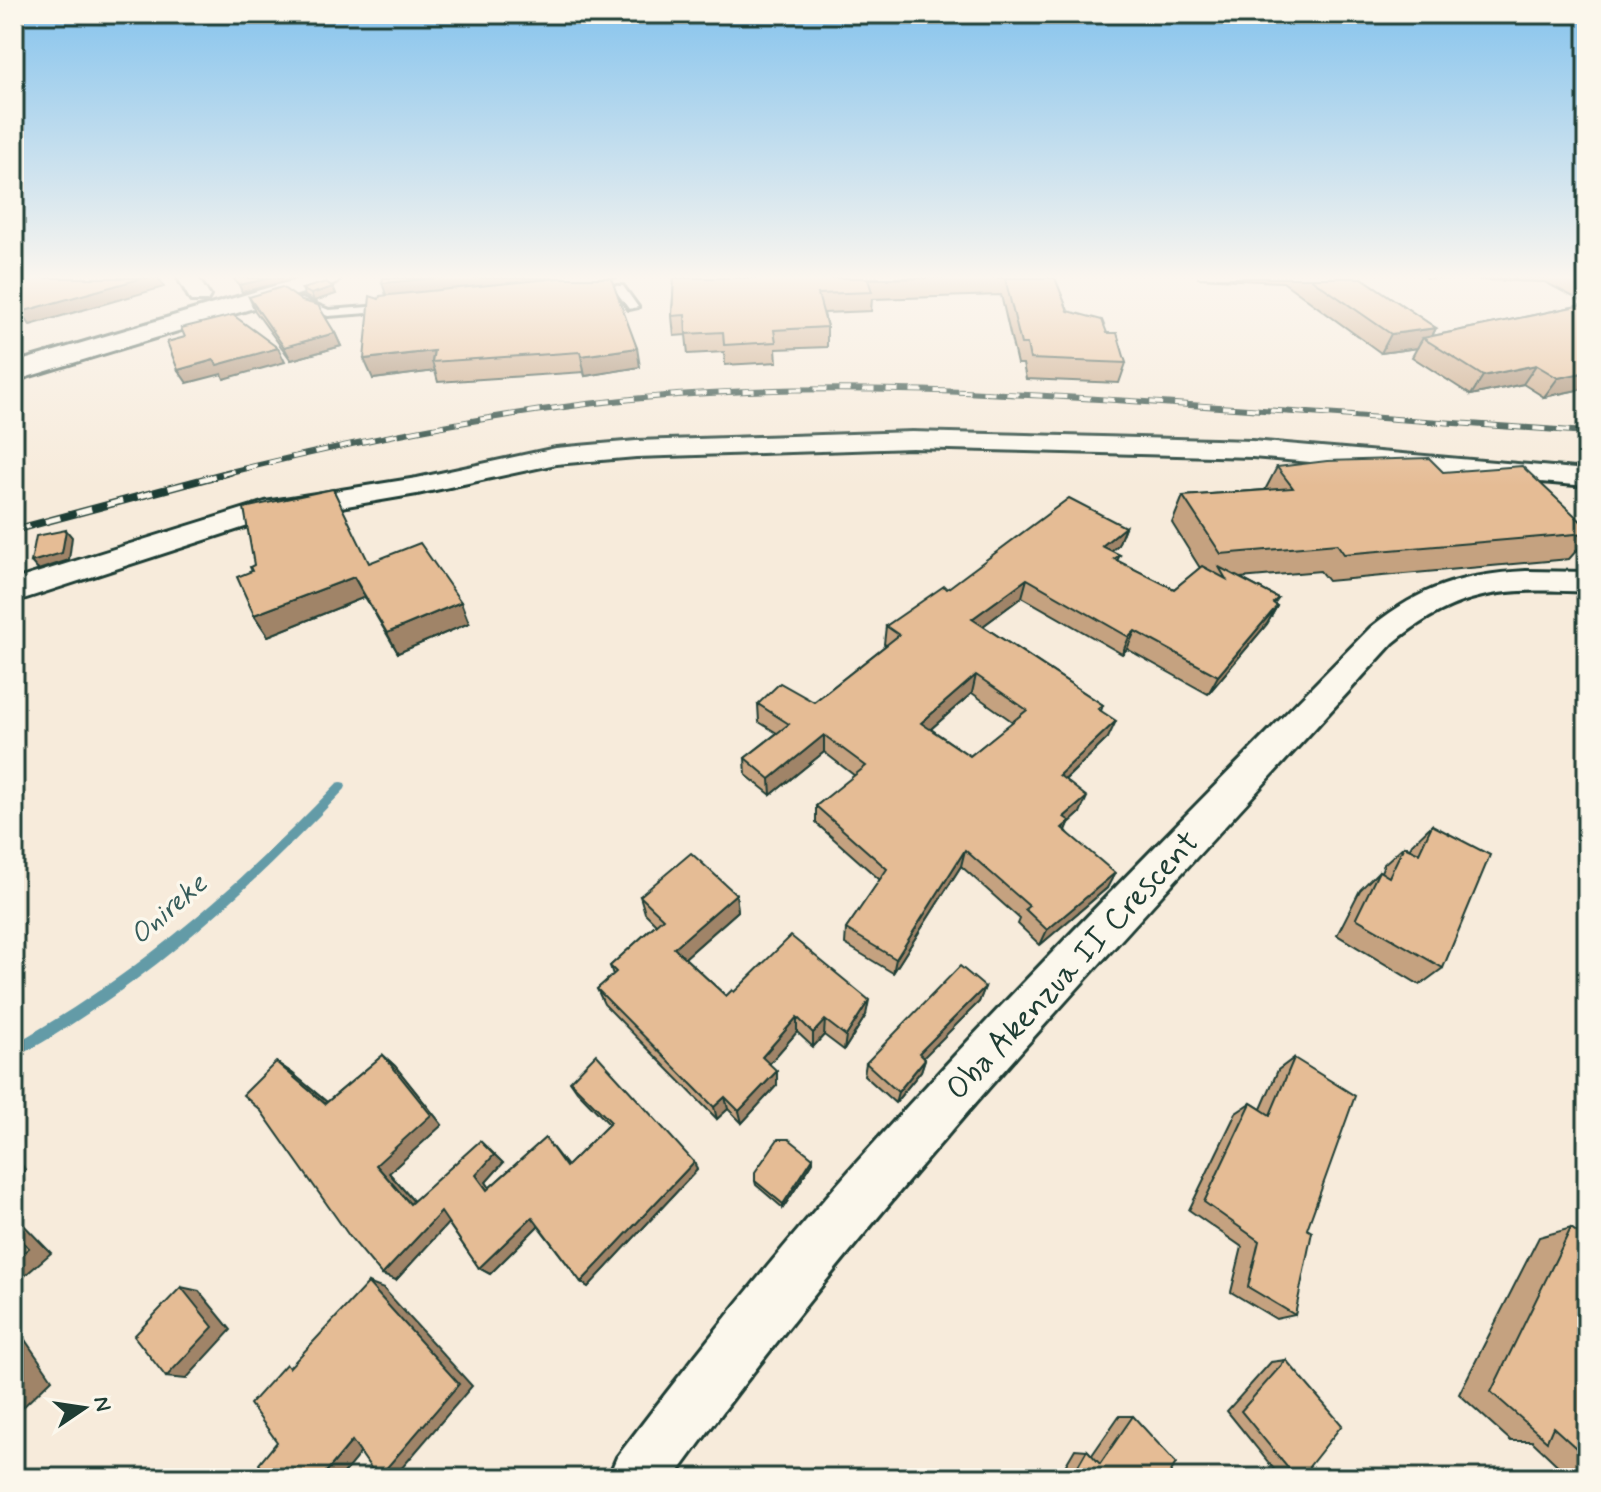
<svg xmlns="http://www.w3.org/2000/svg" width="1601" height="1492" font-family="Mynerve,sans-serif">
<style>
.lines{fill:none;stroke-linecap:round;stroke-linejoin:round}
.stream{fill:#649ba7;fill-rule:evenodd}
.service-casing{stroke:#1f3d34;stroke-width:6}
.minor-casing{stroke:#1f3d34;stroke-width:6}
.primary-casing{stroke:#1f3d34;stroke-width:6}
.service{fill:#fbf7ec;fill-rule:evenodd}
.minor{fill:#fbf7ec;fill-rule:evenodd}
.primary{fill:#fbf7ec;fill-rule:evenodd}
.rail-far1-casing{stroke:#1f3d34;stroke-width:6}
.rail-casing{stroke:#1f3d34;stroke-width:8}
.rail-far1{stroke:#fbf7ec;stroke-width:4;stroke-dasharray:12;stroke-linecap:butt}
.rail{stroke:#fbf7ec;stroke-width:5;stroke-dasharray:16;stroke-linecap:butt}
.wall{fill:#c5a280;stroke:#1f3d34;stroke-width:2;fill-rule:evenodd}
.shaded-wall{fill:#a08468;stroke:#1f3d34;stroke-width:2}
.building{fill:#e5bc95;stroke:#1f3d34;stroke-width:2;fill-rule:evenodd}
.labels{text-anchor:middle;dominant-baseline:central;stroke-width:7;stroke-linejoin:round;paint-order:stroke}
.water-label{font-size:28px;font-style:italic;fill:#365c5a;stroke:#fbf7ec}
.near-street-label{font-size:32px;fill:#1f3d34;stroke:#fbf7ec}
</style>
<rect width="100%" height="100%" fill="#f7ebdb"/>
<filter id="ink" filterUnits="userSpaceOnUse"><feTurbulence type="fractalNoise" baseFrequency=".0125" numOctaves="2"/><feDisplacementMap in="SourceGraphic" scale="16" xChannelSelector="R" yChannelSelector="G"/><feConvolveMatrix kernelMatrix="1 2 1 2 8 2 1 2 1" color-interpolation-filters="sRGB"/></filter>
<g filter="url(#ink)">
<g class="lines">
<path class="stream" d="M341 782 345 783 346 786 345 789C266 872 183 951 87 1014 64 1029 40 1046 14 1057V1044C140 972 238 887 337 783Z"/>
<defs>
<g id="service">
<polygon points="590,285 623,286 638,307 629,309 616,291 586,290 586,286"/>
<polygon points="302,299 329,310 394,305 399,308 394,311 328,316 298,304 298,300"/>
</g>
<g id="minor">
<polygon points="178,278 198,278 210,296 207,301 191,301"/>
<polygon points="912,432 1252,441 1587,470 1587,486 1252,457 912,448 636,457 556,464 417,494 270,519 14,602 14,580 265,502 417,478 556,448 636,441"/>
<path d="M1526 571 1587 572V592C1504 588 1459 589 1393 643 1145 915 890 1180 674 1478H608L617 1457C702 1345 790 1235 885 1131 1042 958 1208 794 1371 627 1423 586 1460 575 1526 571Z"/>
</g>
<polygon id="primary" points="301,278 340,278 336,283 14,381 14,363"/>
</defs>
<use href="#service" class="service-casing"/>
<use href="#minor" class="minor-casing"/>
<use href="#primary" class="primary-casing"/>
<use href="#service" class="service"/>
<use href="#minor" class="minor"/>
<use href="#primary" class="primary"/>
<defs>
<path id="rail-far1" d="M222 474C372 437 523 407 677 395 833 383 990 392 1146 402 1293 412 1440 422 1587 432"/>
<polyline id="rail" points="14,530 230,472"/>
</defs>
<use href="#rail-far1" class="rail-far1-casing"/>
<use href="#rail" class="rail-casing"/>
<use href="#rail-far1" class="rail-far1"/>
<use href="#rail" class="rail"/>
</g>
<g class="wall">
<polygon points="383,278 618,278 611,278 640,367 585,376 584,372 438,382 435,371 373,379 379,299 386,295"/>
<polygon points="674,278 1055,278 1068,311 1107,333 1126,363 1119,383 1026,379 1023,364 1017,364 1001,295 872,299 871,311 824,313 827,327 827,347 776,349 777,362 725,365 724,352 688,354 686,335 674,336 672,316"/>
<polygon points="1197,278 1362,278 1436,328 1432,336 1587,304 1587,388 1544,397 1523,384 1471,395 1412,357 1417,348 1381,353 1283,282"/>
<polygon points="1425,278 1587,278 1587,304 1545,282"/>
<polygon points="333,287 336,294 314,301 305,296 302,289"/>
<polygon points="249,297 335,333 341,346 291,360 255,311"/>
<path d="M1277 467 1443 472 1587 533V539L1569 559 1328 581 1320 571 1240 578 1278 598 1274 604 1277 606 1267 624 1208 694 1127 649 1122 654 1022 597 983 626 1103 705 1101 711 1108 738 1065 780 1080 813 1069 823 1066 830 1107 888 1040 945 1018 924 1020 919 961 866 893 973 845 944 846 929 880 880 816 823V806L855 776 824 752 771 795 746 775 745 758 777 733 759 722 758 704 814 702 886 645 884 644 886 626 947 589 1125 527 1118 545 1111 551 1120 555 1117 561 1174 589 1200 568 1172 523 1183 496 1265 490ZM972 693 1013 722 970 756 931 729Z"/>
<polygon points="369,563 469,623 398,653 365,597 268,636 254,615"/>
<polygon points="1432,825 1443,968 1420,985 1337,935 1360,890 1379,871 1381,872 1384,864 1404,846 1410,848 1412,844"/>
<polygon points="736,894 738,911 685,958 726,996 734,992 866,1015 844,1050 824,1035 813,1047 797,1032 769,1064 777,1085 742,1123 728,1109 717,1119 604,1004 597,989 613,975 610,966 656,924 645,913 640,896"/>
<polygon points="985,987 979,1002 923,1057 925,1059 921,1071 895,1103 864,1075 866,1063"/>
<polygon points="383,1055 395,1066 442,1125 389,1173 413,1201 490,1150 503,1163 486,1182 489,1188 545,1138 567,1166 609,1124 577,1091 570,1081 694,1162 697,1170 588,1287 581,1282 538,1226 490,1274 479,1268 448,1223 396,1280 276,1062 292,1073 327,1102"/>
<polygon points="1294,1058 1307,1229 1295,1315 1276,1319 1231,1292 1242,1247 1189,1210 1236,1113 1251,1103 1261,1109 1278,1070"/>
<polygon points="813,1158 813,1162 783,1208 756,1185 755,1181"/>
<polygon points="1571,1228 1587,1240 1587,1478 1571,1478 1532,1441 1511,1441 1459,1394 1539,1237"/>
<polygon points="1286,1360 1300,1478 1281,1478 1227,1411 1271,1362"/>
<polygon points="1119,1416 1133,1416 1167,1478 1058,1478 1075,1449 1087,1450 1092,1455"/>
</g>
<g class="shaded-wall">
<polygon points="143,278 159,278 164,287 30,325 25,318 14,322 14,305"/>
<polygon points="271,278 301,278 242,292 239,285"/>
<polygon points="436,278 618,278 389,303 382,283"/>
<polygon points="333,287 336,294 314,301 311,294"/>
<polygon points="1436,328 1429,342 1423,338 1417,348 1381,353 1391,334"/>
<polygon points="335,333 341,346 291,360 284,347"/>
<polygon points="278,348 285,362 224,379 222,374 187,383 178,370 214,360"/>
<polygon points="637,348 640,367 585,376 581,356"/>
<polygon points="434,351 432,362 435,371 373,379 364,359"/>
<polygon points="1536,365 1523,384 1471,395 1483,376"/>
<polygon points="1587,372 1587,388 1544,397 1558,378"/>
<polygon points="1125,527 1118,545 1096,564 1102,546"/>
<polygon points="66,530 72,537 69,560 38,570 31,562"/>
<polygon points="354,577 365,597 268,636 254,615"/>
<polygon points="1027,579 1022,597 968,637 972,619"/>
<polygon points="461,602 469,623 398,653 387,633"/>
<polygon points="1277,606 1267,624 1208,694 1218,676"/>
<polygon points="1135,631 1127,649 1122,654 1129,637"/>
<polygon points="976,675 972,693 918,740 921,723"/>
<polygon points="1116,721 1108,738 1052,792 1059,775"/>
<polygon points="824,735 824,752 771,795 770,779"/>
<polygon points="1087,797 1080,813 1069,823 1063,837 1064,817"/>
<polygon points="965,850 961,866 893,973 896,959"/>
<polygon points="1115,873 1107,888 1040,945 1047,930"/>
<polygon points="736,894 738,911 678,964 674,948"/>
<polygon points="985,987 979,1002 915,1066 919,1053"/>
<polygon points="869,1000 866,1015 844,1050 846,1036"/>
<polygon points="797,1017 797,1032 763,1071 762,1057"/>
<polygon points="825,1020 824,1035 813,1047 813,1033"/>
<polygon points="383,1055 395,1066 442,1125 389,1173 422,1211 410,1204 376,1165"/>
<polygon points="925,1059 921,1071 895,1103 898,1092"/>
<polygon points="276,1062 292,1073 340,1113 325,1104"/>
<polygon points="777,1071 777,1085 742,1123 739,1111"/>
<polygon points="725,1097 728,1109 717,1119 714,1107"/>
<polygon points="480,1141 503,1163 486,1182 497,1198 487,1190 476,1175"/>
<polygon points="14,1151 25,1170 14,1178"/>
<polygon points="813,1158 813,1162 783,1208 783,1204"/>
<polygon points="694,1162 697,1170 588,1287 581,1282"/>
<polygon points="441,1212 452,1219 396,1280 382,1275"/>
<polygon points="14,1215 51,1253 14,1285"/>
<polygon points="532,1217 540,1224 490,1274 479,1268"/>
<polygon points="368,1283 384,1289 472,1386 395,1476 378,1478"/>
<polygon points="181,1287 199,1291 231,1330 186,1379 166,1377"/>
<polygon points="14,1335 23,1337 52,1379 14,1416"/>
<polygon points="371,1440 340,1478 321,1478 352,1441"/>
</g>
<g class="building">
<polygon points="14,278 143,278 21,312 17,304 14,305"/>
<polygon points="233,278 271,278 239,285"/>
<polygon points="383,278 436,278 382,283"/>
<polygon points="560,278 611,278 637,348 581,356 580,352 432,362 434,351 364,359 370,296 379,299 380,296"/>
<polygon points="674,278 943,278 868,279 872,292 818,294 827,327 774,330 776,342 724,345 723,332 686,334 685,315 672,316"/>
<polygon points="1005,278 1055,278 1068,311 1102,320 1107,333 1117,333 1126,363 1030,359 1027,344 1021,344"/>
<polygon points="1310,278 1362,278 1436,328 1391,334"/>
<polygon points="326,282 333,287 311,294 302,289"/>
<polygon points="282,287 302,301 318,305 335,333 284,347 249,297"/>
<polygon points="1587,304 1587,339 1586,338 1587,340 1587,372 1558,378 1536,365 1483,376 1423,338"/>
<polygon points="233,315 278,348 217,365 214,360 178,370 167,342 185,337 181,328"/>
<polygon points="1429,458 1443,472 1522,466 1587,527 1587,533 1344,554 1337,544 1221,554 1183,496 1293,488 1277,467 1327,461"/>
<polygon points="333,489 369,563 420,543 461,602 387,633 354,577 254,615 237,577 252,571 250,567 254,565 244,508"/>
<path d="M1069 498 1125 527 1102 546 1120 555 1114 559 1174 589 1202 566 1226 579 1219 567 1278 598 1273 603 1277 606 1218 676 1135 631 1129 637 1027 579 972 619 1103 705 1098 709 1116 721 1059 775 1087 797 1064 817 1070 821 1062 828 1115 873 1047 930 1025 909 1029 906 965 850 896 959 846 929 887 869 816 806 866 766 824 735 770 779 745 758 789 724 758 704 780 683 814 702 899 635 886 626 944 586 947 589ZM976 675 1027 710 970 756 921 723Z"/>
<polygon points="66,530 62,553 31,562 36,536"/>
<polygon points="1432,825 1490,855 1443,968 1356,918 1379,871 1389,877 1404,846 1419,853"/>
<polygon points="691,853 736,894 674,948 726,996 732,990 734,992 791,936 869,1000 846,1036 825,1020 813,1033 797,1017 762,1057 777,1071 739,1111 725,1097 714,1107 597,989 616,972 610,966 663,918 640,896"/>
<polygon points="960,966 985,987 919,1053 925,1059 898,1092 866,1063"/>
<polygon points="596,1054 694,1162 581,1282 532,1217 479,1268 441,1212 382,1275 350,1237 261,1111 243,1095 276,1062 325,1104 383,1055 431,1115 376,1165 410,1204 480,1141 494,1155 476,1175 487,1190 545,1138 566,1167 611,1122 570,1081"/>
<polygon points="1294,1058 1355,1096 1307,1229 1312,1232 1295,1315 1248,1287 1259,1241 1204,1202 1251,1103 1270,1115"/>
<polygon points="778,1139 789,1139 813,1158 783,1204 755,1181 755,1172"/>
<polygon points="1571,1228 1587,1240 1587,1458 1553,1427 1547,1441 1491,1392"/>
<polygon points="14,1233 29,1248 14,1260"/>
<polygon points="368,1283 459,1384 378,1478 352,1441 321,1478 269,1478 259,1464 277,1442 250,1404 286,1364 289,1368"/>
<polygon points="181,1287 213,1327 166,1377 134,1336"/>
<polygon points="1286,1360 1342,1425 1300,1478 1296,1478 1241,1411"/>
<polygon points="1133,1416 1176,1463 1167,1478 1071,1478 1087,1450 1100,1464"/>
</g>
</g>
<linearGradient id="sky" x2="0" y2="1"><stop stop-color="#85c3ed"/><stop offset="0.57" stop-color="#fbf6ef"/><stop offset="1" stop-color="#fbf6ef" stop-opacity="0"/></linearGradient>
<rect width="1601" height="486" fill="url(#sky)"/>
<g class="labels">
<g class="water-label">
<text transform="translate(169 910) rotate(-41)">Onireke</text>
</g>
<g class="near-street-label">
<text transform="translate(1073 966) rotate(-47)">Oba Akenzua II Crescent</text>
</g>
</g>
<rect width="1601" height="1492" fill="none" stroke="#fbf7ec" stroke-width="48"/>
<rect x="24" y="24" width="1553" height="1444" fill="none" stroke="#1f3d34" stroke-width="3" filter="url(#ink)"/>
<g transform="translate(84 1408) rotate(77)" stroke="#fbf7ec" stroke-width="6" paint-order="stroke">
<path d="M0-6L14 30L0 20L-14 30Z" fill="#1f3d34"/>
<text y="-12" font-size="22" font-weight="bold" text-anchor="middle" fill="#1f3d34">N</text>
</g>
</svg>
